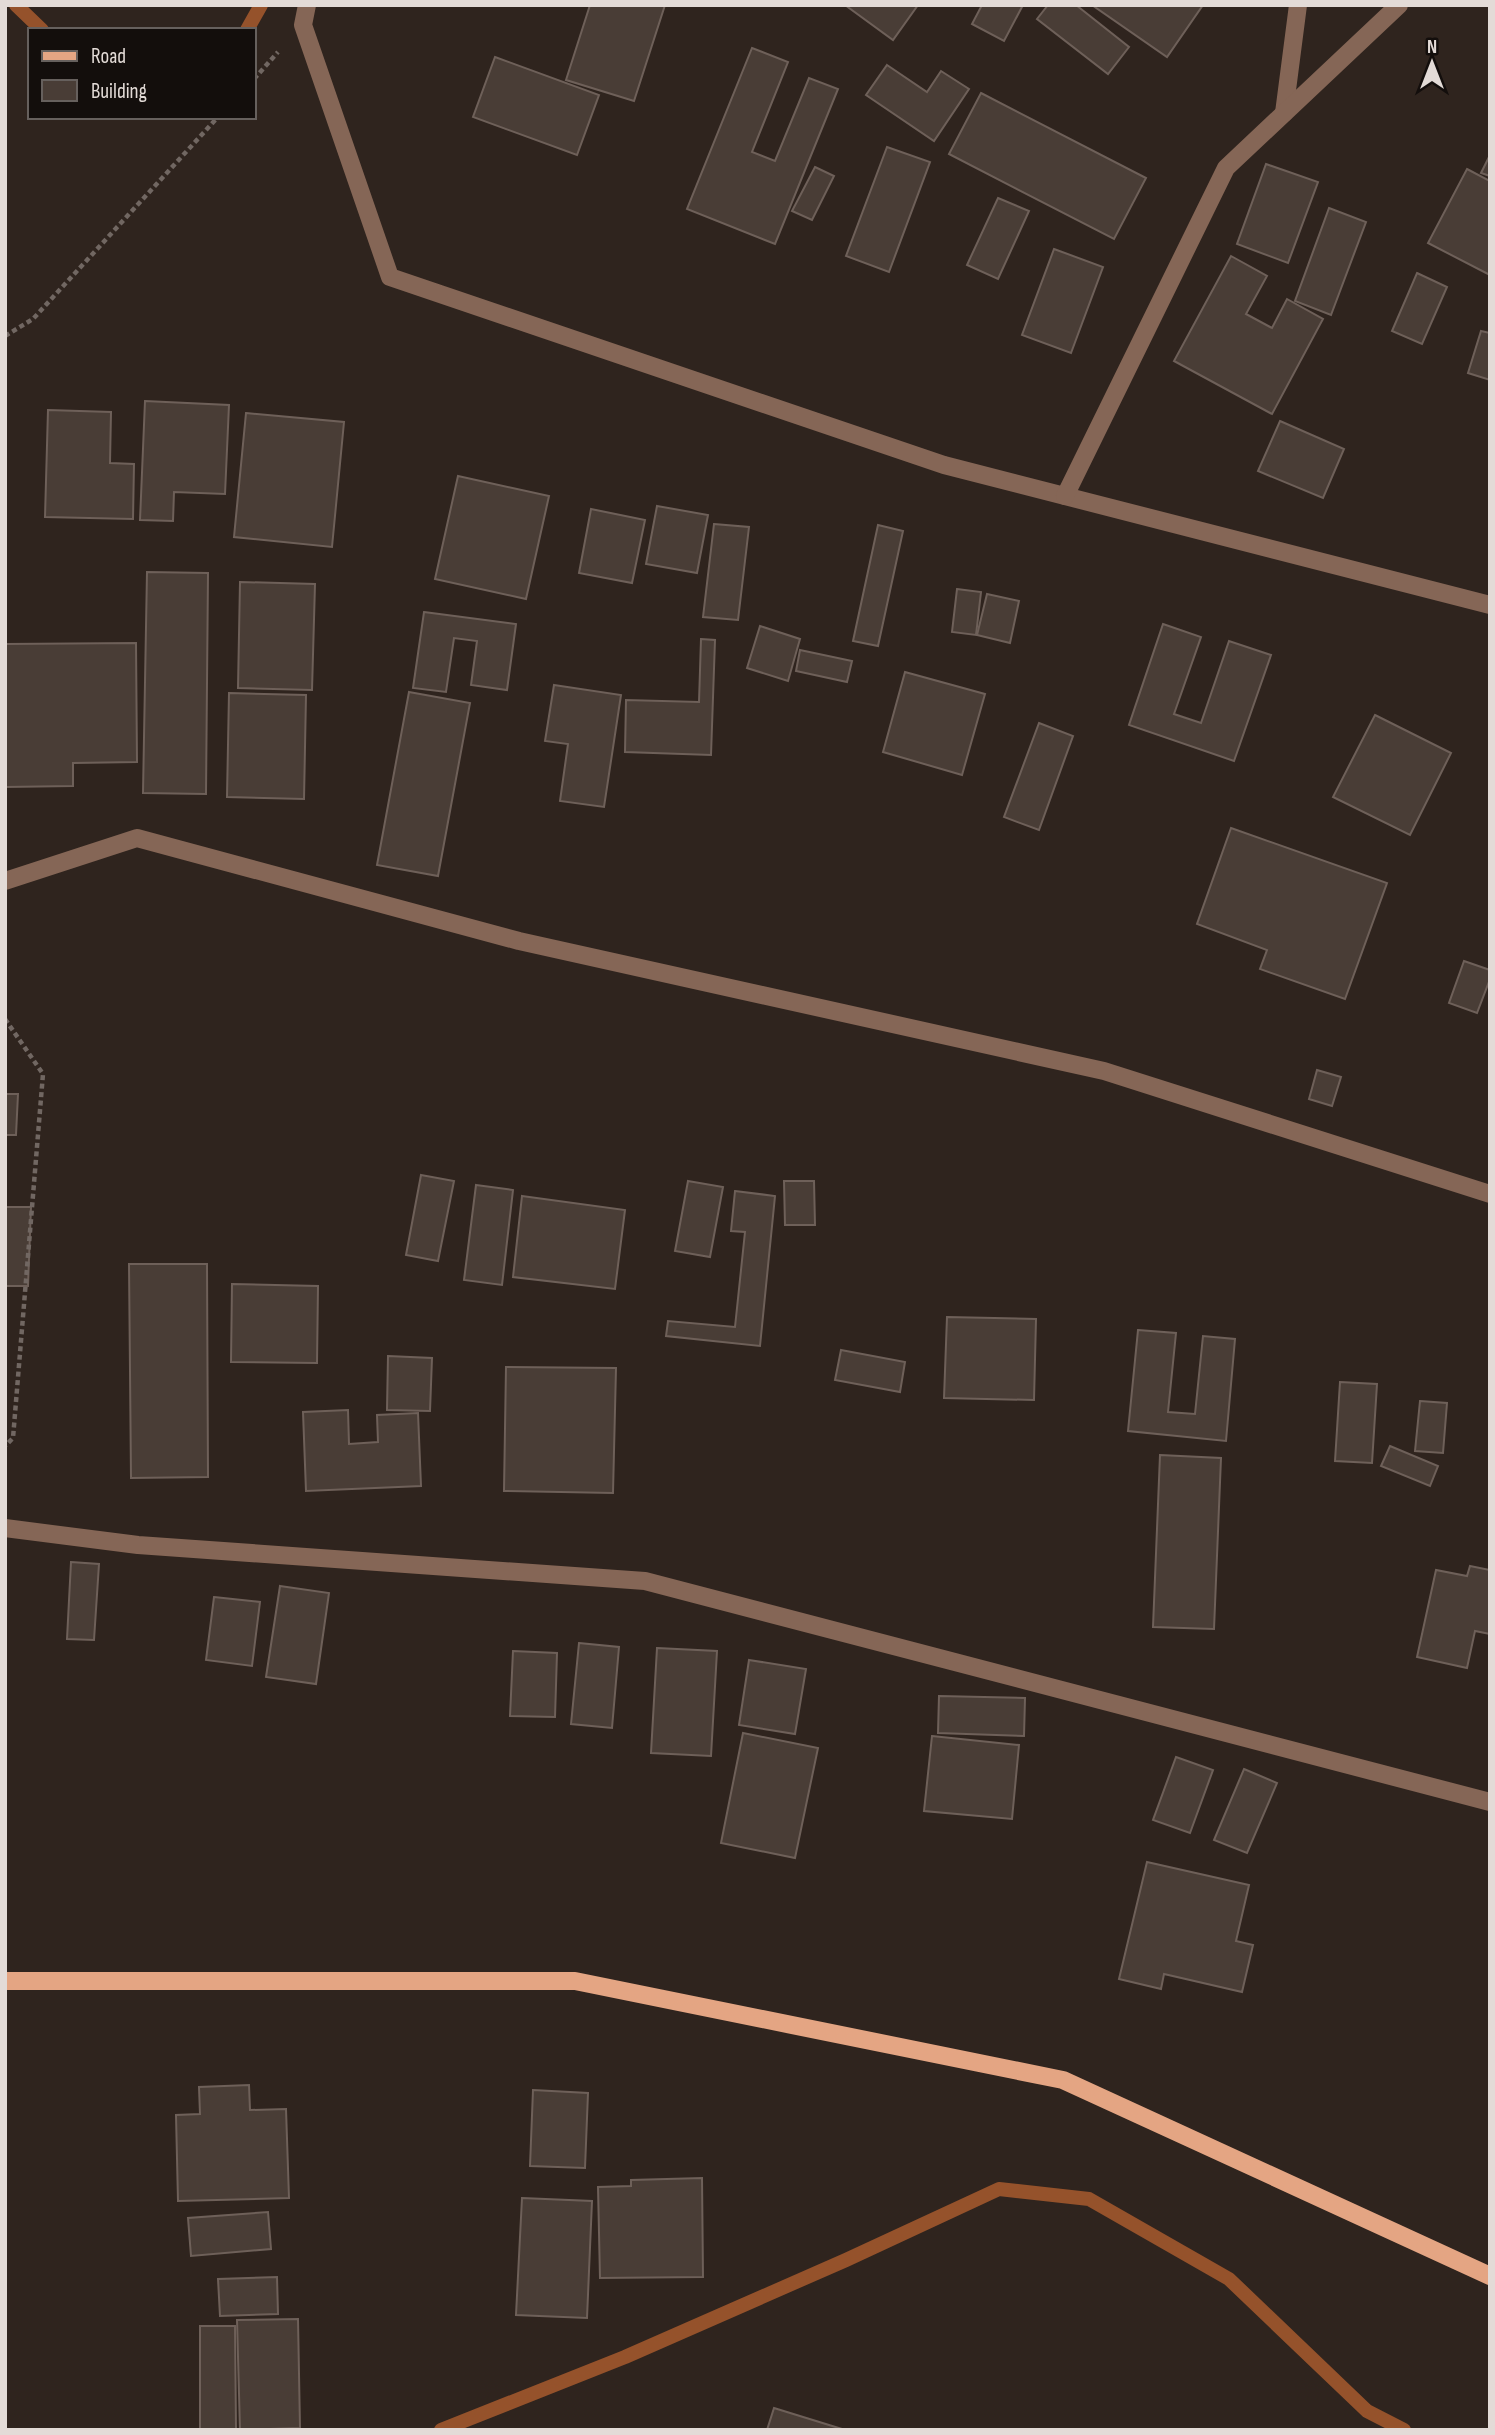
<svg xmlns="http://www.w3.org/2000/svg" width="1495" height="2435" font-family="'Sofia Sans Condensed',sans-serif">
<style>
.lines{fill:none;stroke-linecap:round;stroke-linejoin:round}
.stream{stroke:#95522b;stroke-width:14}
.building{fill:#493d36;stroke:#6e6059;stroke-width:2}
.path{stroke:#716762;stroke-width:4.5;stroke-dasharray:5 3.5;stroke-linecap:butt}
.minor{stroke:#856656;stroke-width:18}
.major{stroke:#e4a583;stroke-width:18}
</style>
<rect width="100%" height="100%" fill="#2f241e"/>
<g class="lines">
<g class="stream">
<polyline points="16,5 42,30"/>
<polyline points="247,30 261,5"/>
<polyline points="441,2430 625,2357 846,2260 999,2189 1089,2199 1229,2279 1367,2411 1404,2430"/>
</g>
</g>
<g class="building">
<polygon points="590,5 665,5 634,101 566,80"/>
<polygon points="845,5 918,5 893,40"/>
<polygon points="982,5 1023,5 1004,41 972,24"/>
<polygon points="1048,5 1076,5 1129,47 1108,74 1037,19"/>
<polygon points="1092,5 1147,6 1203,5 1167,57"/>
<polygon points="752,48 788,62 752,152 775,161 809,78 838,89 775,244 687,209"/>
<polygon points="495,57 599,95 577,155 473,117"/>
<polygon points="887,65 927,92 941,71 969,89 934,141 866,95"/>
<polygon points="981,93 1146,178 1114,239 949,154"/>
<polygon points="887,147 930,162 889,272 846,256"/>
<polygon points="1490,155 1490,176 1481,173"/>
<polygon points="1266,164 1318,182 1288,263 1237,244"/>
<polygon points="815,167 834,176 812,220 792,211"/>
<polygon points="1467,169 1490,181 1490,275 1428,243"/>
<polygon points="998,198 1029,211 998,279 967,265"/>
<polygon points="1329,208 1366,222 1331,315 1295,301"/>
<polygon points="1054,249 1103,267 1071,353 1022,335"/>
<polygon points="1231,256 1267,276 1246,314 1272,328 1287,299 1323,319 1272,414 1174,361"/>
<polygon points="1417,273 1447,287 1422,344 1392,331"/>
<polygon points="1481,331 1490,333 1490,380 1468,373"/>
<polygon points="145,401 229,405 225,494 174,492 173,521 140,520"/>
<polygon points="48,410 111,412 110,463 134,464 133,519 45,517"/>
<polygon points="246,413 344,422 332,547 234,537"/>
<polygon points="1280,421 1344,449 1323,498 1258,471"/>
<polygon points="458,476 549,496 526,599 435,579"/>
<polygon points="657,506 708,515 697,573 646,564"/>
<polygon points="591,509 645,520 632,583 579,573"/>
<polygon points="714,524 749,527 738,620 703,617"/>
<polygon points="878,525 903,531 878,646 853,641"/>
<polygon points="147,572 208,573 206,794 143,793"/>
<polygon points="240,582 315,584 312,690 238,688"/>
<polygon points="957,589 981,592 976,635 952,632"/>
<polygon points="987,594 1019,601 1010,643 977,635"/>
<polygon points="424,612 516,624 507,690 471,685 477,641 454,638 446,692 413,688"/>
<polygon points="1163,624 1201,637 1174,714 1201,723 1229,641 1271,655 1234,761 1129,725"/>
<polygon points="760,626 800,639 788,681 747,668"/>
<polygon points="701,639 715,640 711,755 625,752 626,700 699,702"/>
<polygon points="136,643 137,762 73,763 73,786 5,787 5,644"/>
<polygon points="800,650 852,661 847,682 796,671"/>
<polygon points="905,672 985,694 962,775 883,752"/>
<polygon points="554,685 621,695 604,807 560,801 568,744 545,741"/>
<polygon points="409,692 470,703 438,876 377,865"/>
<polygon points="229,693 306,695 304,799 227,797"/>
<polygon points="1375,715 1451,753 1410,835 1333,797"/>
<polygon points="1039,723 1073,736 1039,830 1004,817"/>
<polygon points="1231,828 1387,883 1345,999 1260,969 1267,950 1197,924"/>
<polygon points="1464,961 1490,970 1490,979 1477,1013 1449,1003"/>
<polygon points="1317,1070 1341,1077 1332,1106 1309,1099"/>
<polygon points="5,1094 18,1094 16,1135 5,1135"/>
<polygon points="421,1175 454,1181 438,1261 406,1255"/>
<polygon points="688,1181 723,1187 710,1257 675,1251"/>
<polygon points="784,1181 814,1181 815,1225 785,1225"/>
<polygon points="476,1185 513,1190 502,1285 464,1280"/>
<polygon points="735,1191 775,1196 760,1346 666,1336 668,1321 735,1327 745,1232 731,1231"/>
<polygon points="522,1196 625,1210 615,1289 513,1277"/>
<polygon points="5,1207 31,1207 28,1286 5,1286"/>
<polygon points="129,1264 207,1264 208,1477 131,1478"/>
<polygon points="232,1284 318,1286 317,1363 231,1362"/>
<polygon points="947,1317 1036,1319 1034,1400 944,1398"/>
<polygon points="1138,1330 1176,1333 1168,1412 1195,1414 1203,1336 1235,1339 1226,1441 1128,1431"/>
<polygon points="841,1350 905,1362 900,1392 835,1380"/>
<polygon points="388,1356 432,1358 430,1411 387,1410"/>
<polygon points="506,1367 616,1368 613,1493 504,1491"/>
<polygon points="1340,1382 1377,1384 1372,1463 1335,1461"/>
<polygon points="1420,1401 1447,1403 1443,1453 1415,1451"/>
<polygon points="348,1410 349,1444 378,1442 377,1415 418,1413 421,1486 306,1491 303,1412"/>
<polygon points="1390,1446 1438,1466 1430,1486 1381,1466"/>
<polygon points="1160,1455 1221,1458 1214,1629 1153,1627"/>
<polygon points="71,1562 99,1564 94,1640 67,1639"/>
<polygon points="1470,1566 1490,1570 1490,1634 1475,1631 1467,1668 1417,1657 1436,1570 1467,1576"/>
<polygon points="280,1586 329,1593 316,1684 266,1677"/>
<polygon points="214,1597 260,1602 252,1666 206,1660"/>
<polygon points="579,1643 619,1647 612,1728 571,1724"/>
<polygon points="657,1648 717,1651 711,1756 651,1753"/>
<polygon points="513,1651 557,1653 555,1717 510,1716"/>
<polygon points="749,1660 806,1669 795,1734 739,1725"/>
<polygon points="939,1696 1025,1698 1024,1736 938,1733"/>
<polygon points="743,1733 818,1748 795,1858 721,1843"/>
<polygon points="932,1736 1019,1745 1012,1819 924,1811"/>
<polygon points="1176,1757 1213,1770 1190,1833 1153,1820"/>
<polygon points="1244,1769 1277,1783 1247,1853 1214,1840"/>
<polygon points="1147,1862 1249,1885 1236,1941 1253,1945 1242,1992 1164,1974 1161,1989 1119,1979"/>
<polygon points="249,2085 250,2110 286,2109 289,2198 178,2201 176,2115 200,2114 199,2087"/>
<polygon points="533,2090 588,2093 585,2168 530,2166"/>
<polygon points="702,2178 703,2277 600,2278 598,2187 631,2186 631,2180"/>
<polygon points="522,2198 592,2201 587,2318 516,2315"/>
<polygon points="268,2212 271,2249 191,2256 188,2218"/>
<polygon points="277,2277 278,2314 220,2316 218,2279"/>
<polygon points="298,2319 300,2428 240,2430 237,2320"/>
<polygon points="200,2326 235,2326 236,2430 200,2430"/>
<polygon points="774,2408 842,2429 767,2430"/>
</g>
<g class="lines">
<g class="path">
<polyline points="254,79 278,52"/>
<polyline points="5,336 33,319 218,117"/>
<polyline points="5,1019 43,1074 13,1438 5,1446"/>
</g>
<g class="minor">
<polyline points="307,5 303,25 390,277 944,465 1490,605"/>
<polyline points="1284,113 1298,5"/>
<polyline points="1065,496 1226,168 1399,5"/>
<polyline points="5,881 137,838 519,941 1104,1071 1490,1194"/>
<polyline points="5,1528 138,1545 645,1581 1490,1802"/>
</g>
<polyline class="major" points="5,1981 575,1981 1063,2080 1490,2276"/>
</g>
<rect width="1495" height="2435" fill="none" stroke="#e3dbd7" stroke-width="14"/>
<rect x="28" y="28" width="228" height="91" fill="#130e0c" stroke="#66605d" stroke-width="2"/>
<rect x="42" y="51" width="35" height="10" fill="#e4a583" stroke="#66605d" stroke-width="2"/>
<text x="91" y="63" font-size="21" fill="#e3dbd7">Road</text>
<rect x="42" y="80" width="35" height="21" fill="#493d36" stroke="#66605d" stroke-width="2"/>
<text x="91" y="98" font-size="21" fill="#e3dbd7">Building</text>
<g transform="translate(1432 63)" stroke="#130e0c" stroke-width="5" paint-order="stroke">
<path d="M0-5L12 26L0 18L-12 26Z" fill="#e3dbd7"/>
<text y="-10" font-size="19" font-weight="bold" text-anchor="middle" fill="#e3dbd7">N</text>
</g>
</svg>
